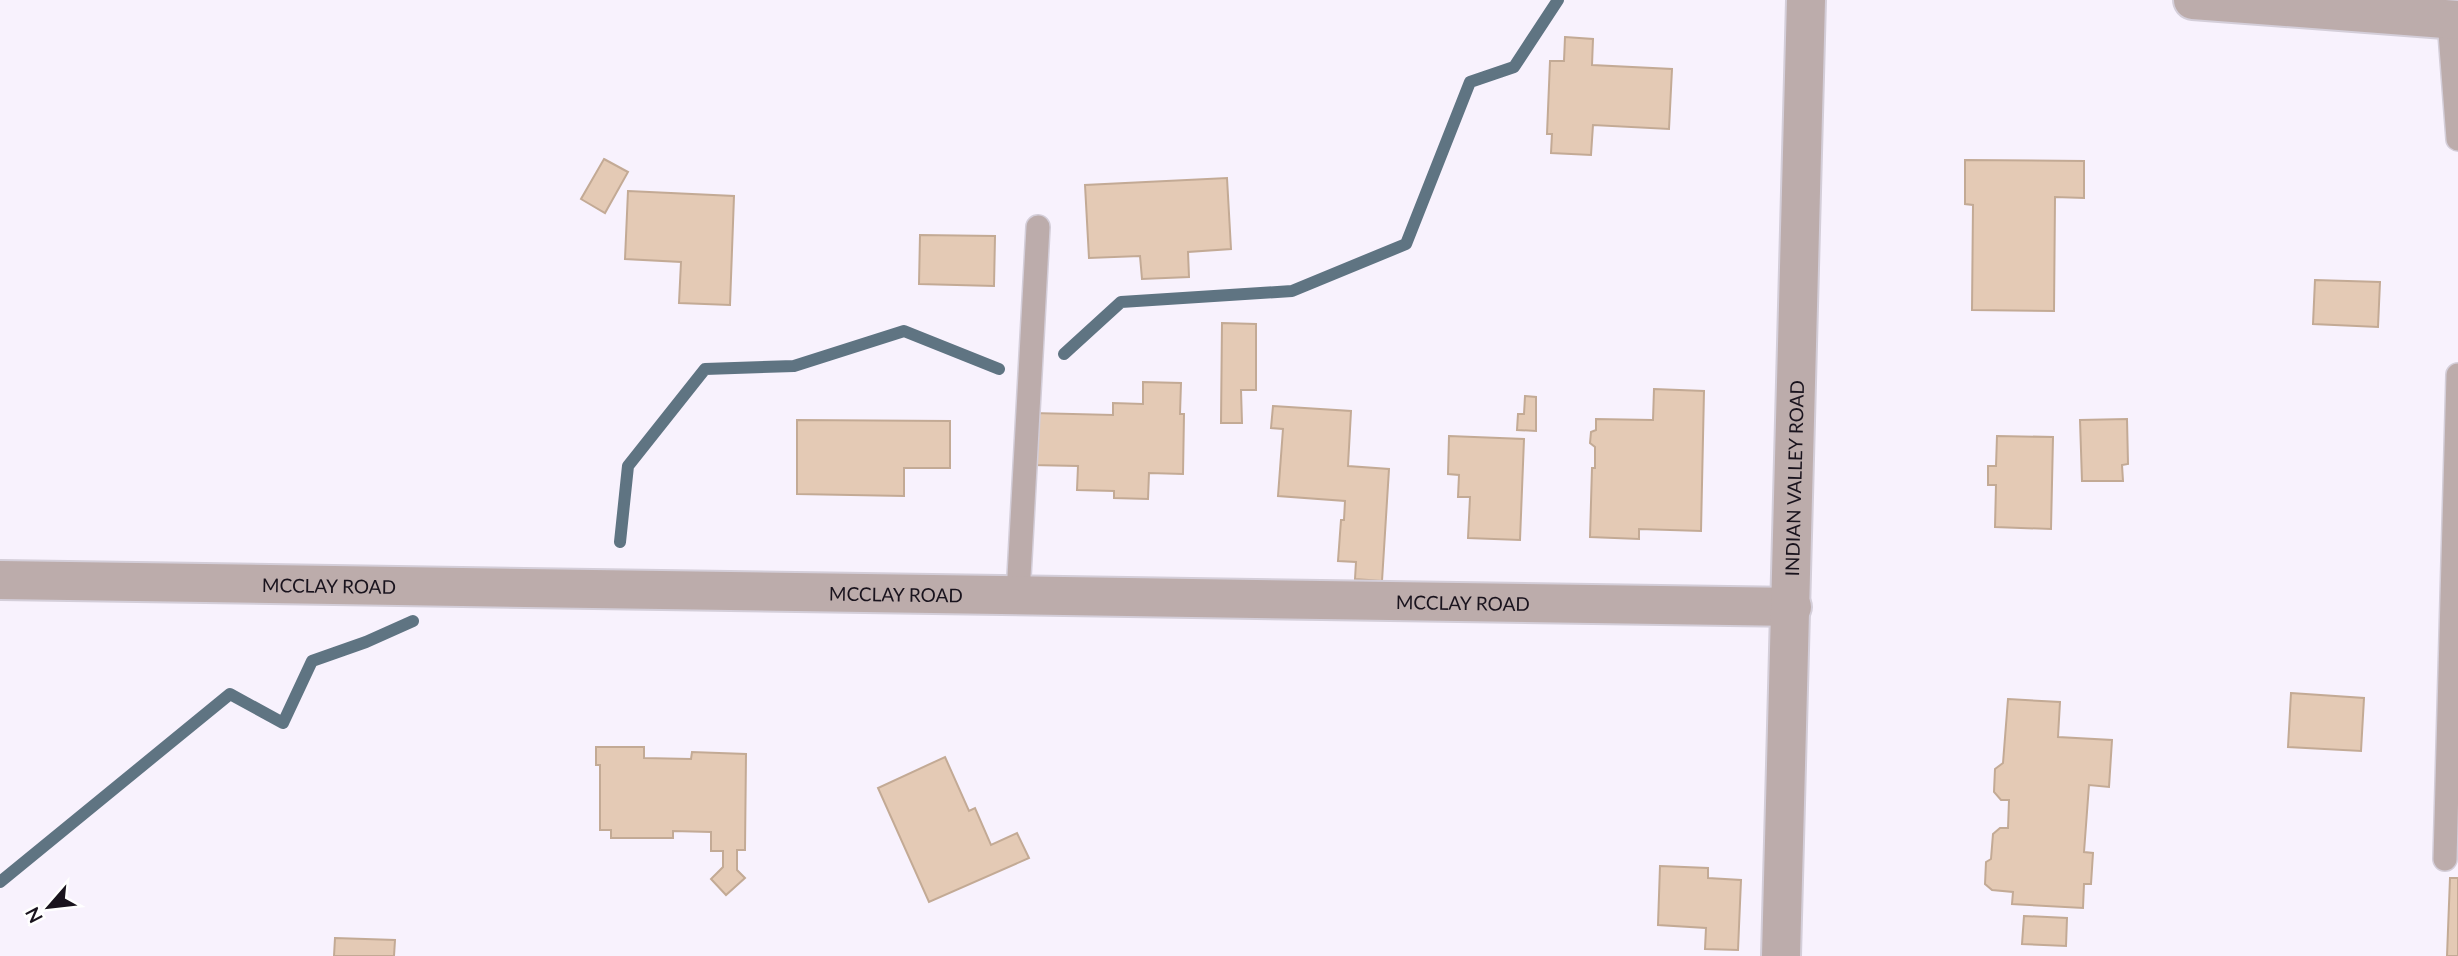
<svg xmlns="http://www.w3.org/2000/svg" width="2458" height="956" font-family="Lato,sans-serif">
<style>
.lines{fill:none;stroke-linecap:round;stroke-linejoin:round}
.stream{stroke:#5f7482;stroke-width:12}
.building{fill:#e4cab5;stroke:#c3aa95;stroke-width:2}
.lane-casing{stroke:#d4ced9;stroke-width:26}
.street-casing{stroke:#d4ced9;stroke-width:42}
.lane{stroke:#bcacab;stroke-width:23}
.street{stroke:#bcacab;stroke-width:38}
.labels{text-anchor:middle;dominant-baseline:central;stroke-width:6;stroke-linejoin:round;paint-order:stroke}
.street-label{font-size:19px;fill:#19131d;stroke:#fff}
</style>
<rect width="100%" height="100%" fill="#f8f2fd"/>
<g class="lines">
<g class="stream">
<polyline points="1064,354 1121,302 1292,291 1406,244 1470,82 1514,67 1558,0"/>
<polyline points="620,542 628,466 705,369 794,366 904,331 999,369"/>
<polyline points="0,882 230,694 283,723 312,661 366,642 413,621"/>
</g>
</g>
<g class="building">
<polygon points="1565,37 1593,39 1592,65 1672,69 1669,129 1593,125 1591,155 1551,153 1552,134 1547,134 1550,61 1564,61"/>
<polygon points="604,159 628,172 605,213 581,199"/>
<polygon points="1965,160 2084,161 2084,198 2055,197 2054,311 1972,310 1973,205 1965,204"/>
<polygon points="1227,178 1231,249 1188,252 1189,277 1142,279 1140,256 1089,258 1085,185"/>
<polygon points="628,191 734,196 730,305 679,303 681,262 625,259"/>
<polygon points="920,235 995,236 994,286 919,284"/>
<polygon points="2315,280 2380,282 2378,327 2313,324"/>
<polygon points="1222,323 1256,324 1256,390 1241,390 1242,423 1221,423"/>
<polygon points="1143,382 1181,383 1180,414 1184,414 1183,474 1149,473 1148,499 1114,498 1114,491 1077,490 1078,466 1032,465 1033,413 1113,415 1113,403 1143,404"/>
<polygon points="1654,389 1704,391 1701,531 1639,529 1639,539 1590,537 1592,468 1595,468 1595,447 1590,443 1591,432 1596,430 1596,419 1653,420"/>
<polygon points="1525,396 1536,397 1536,431 1517,430 1518,414 1524,414"/>
<polygon points="1273,406 1351,411 1348,466 1389,469 1382,581 1355,579 1356,562 1338,561 1341,520 1344,520 1345,501 1278,496 1283,429 1271,428"/>
<polygon points="2127,419 2128,464 2122,465 2123,481 2082,481 2080,420"/>
<polygon points="797,420 950,421 950,468 904,468 904,496 797,494"/>
<polygon points="1449,436 1524,439 1520,540 1468,538 1470,497 1458,497 1459,475 1448,474"/>
<polygon points="1997,436 2053,437 2051,529 1995,527 1996,485 1988,485 1988,466 1996,466"/>
<polygon points="2291,693 2364,698 2361,751 2288,747"/>
<polygon points="2008,699 2060,702 2058,737 2112,740 2109,787 2089,785 2084,852 2093,853 2091,884 2084,884 2083,908 2012,904 2013,892 1992,890 1985,884 1986,862 1991,859 1993,834 2000,828 2008,828 2009,800 2001,800 1994,792 1995,769 2003,763"/>
<polygon points="596,747 644,747 644,758 691,759 692,752 746,754 745,850 737,850 737,870 745,878 726,895 711,879 723,867 723,851 711,851 711,832 673,831 673,838 611,838 611,830 600,830 600,765 596,765"/>
<polygon points="945,757 969,811 975,808 991,845 1017,833 1029,858 929,902 878,788"/>
<polygon points="1660,866 1708,868 1708,878 1741,880 1738,950 1705,949 1706,928 1658,925"/>
<polygon points="2450,878 2458,878 2458,956 2447,956"/>
<polygon points="2024,916 2067,918 2066,946 2022,944"/>
<polygon points="335,938 395,940 394,956 334,956"/>
</g>
<g class="lines">
<defs>
<g id="lane">
<polyline points="2449,20 2458,139"/>
<polyline points="1018,595 1038,227"/>
<polyline points="2445,859 2458,375"/>
</g>
<g id="street">
<polyline points="2193,0 2458,20"/>
<path id="s1" d="M0 580 1792 607"/>
<path id="s2" d="M1781 956 1806 0"/>
</g>
</defs>
<use href="#lane" class="lane-casing"/>
<use href="#street" class="street-casing"/>
<use href="#lane" class="lane"/>
<use href="#street" class="street"/>
</g>
<g class="labels">
<g class="street-label">
<text stroke="none"><textPath href="#s2" startOffset="478">INDIAN VALLEY ROAD</textPath></text>
<text stroke="none"><textPath href="#s1" startOffset="329">MCCLAY ROAD</textPath></text>
<text stroke="none"><textPath href="#s1" startOffset="896">MCCLAY ROAD</textPath></text>
<text stroke="none"><textPath href="#s1" startOffset="1463">MCCLAY ROAD</textPath></text>
</g>
</g>
<g transform="translate(49 907) rotate(242)" stroke="#ffffff" stroke-width="5" paint-order="stroke">
<path d="M0-5L12 26L0 18L-12 26Z" fill="#19131d"/>
<text y="-10" font-size="19" font-weight="bold" text-anchor="middle" fill="#19131d">N</text>
</g>
</svg>
